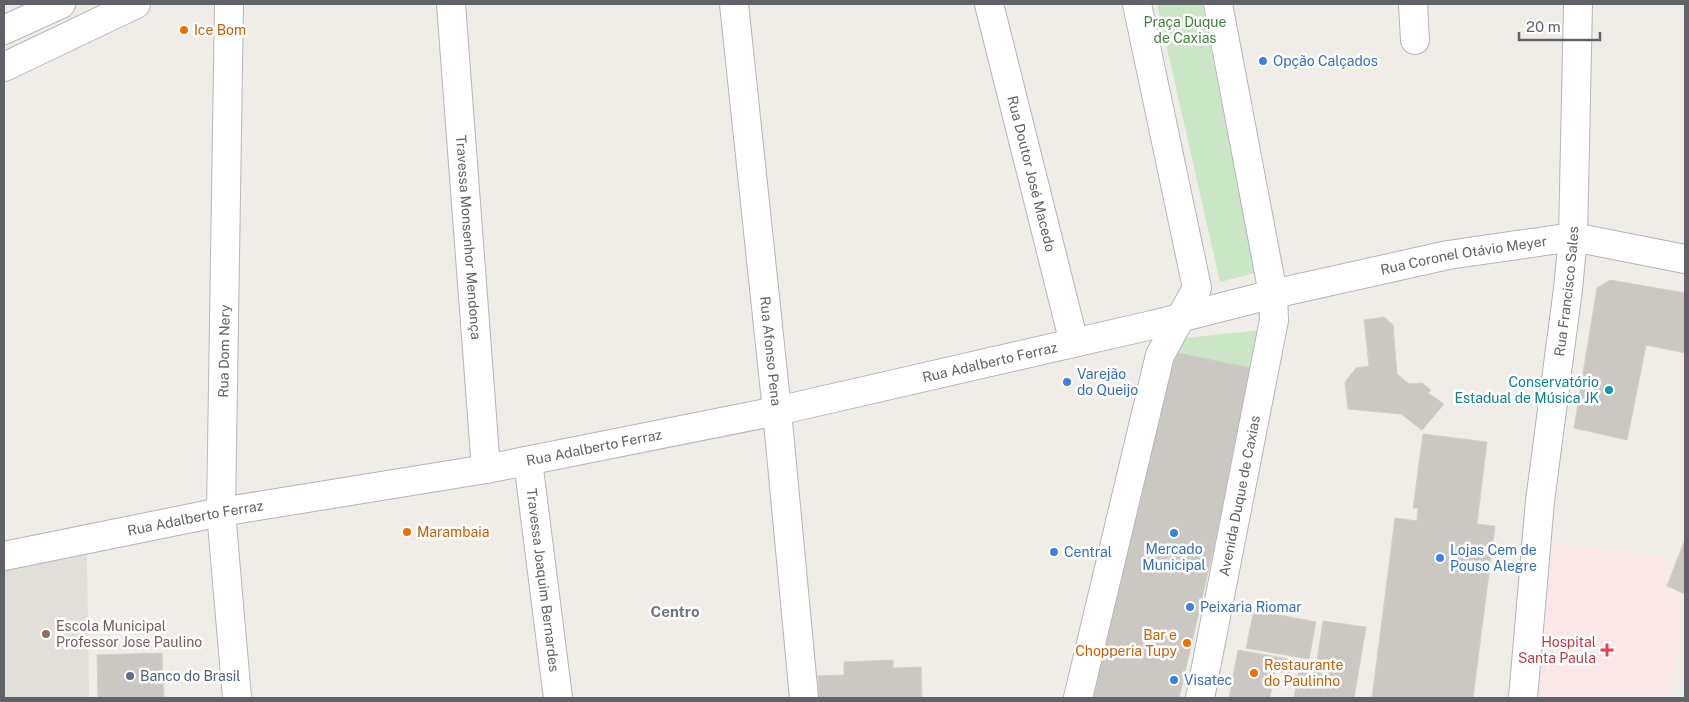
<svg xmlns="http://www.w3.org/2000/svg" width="1689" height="702" font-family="'Public Sans',sans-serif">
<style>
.education{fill:#e2ded9}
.medical{fill:#fae7e8}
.green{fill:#cbe5c7}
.building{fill:#cbc8c4;stroke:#d4cec6}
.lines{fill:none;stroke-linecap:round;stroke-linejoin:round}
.street-casing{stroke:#b3b5b9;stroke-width:30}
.secondary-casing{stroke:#b4b7bb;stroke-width:30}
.street{stroke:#fff;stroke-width:28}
.secondary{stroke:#fff;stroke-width:28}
.food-dot{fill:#e8710a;stroke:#fff;stroke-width:2}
.shop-dot{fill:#3f7fe0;stroke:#fff;stroke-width:2}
.culture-dot{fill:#0f9aa8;stroke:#fff;stroke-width:2}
.education-dot{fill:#8d6e63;stroke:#fff;stroke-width:2}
.health-dot{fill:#e0444e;stroke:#fff;stroke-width:2}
.service-dot{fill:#5c6f8a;stroke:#fff;stroke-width:2}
.labels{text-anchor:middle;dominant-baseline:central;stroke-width:5;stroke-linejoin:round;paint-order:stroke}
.park-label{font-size:14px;fill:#42803c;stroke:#fff}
.food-label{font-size:14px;fill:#c56008;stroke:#fff;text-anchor:start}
.shop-label{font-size:14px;fill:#366cbe;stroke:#fff;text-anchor:start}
.street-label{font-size:14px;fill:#5f6367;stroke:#fff}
.culture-label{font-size:14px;fill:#0d838f;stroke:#fff;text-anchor:end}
.education-label{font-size:14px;fill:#785e54;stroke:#fff;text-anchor:start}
.health-label{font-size:14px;fill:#be3a42;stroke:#fff;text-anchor:end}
.service-label{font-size:14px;fill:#4e5e75;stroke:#fff;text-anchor:start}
.neighbourhood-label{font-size:15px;font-weight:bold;fill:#707678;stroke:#fff}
</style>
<rect width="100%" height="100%" fill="#f0ede8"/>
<polygon class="education" points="87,555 89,698 4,698 4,569"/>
<polygon class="medical" points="1537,541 1670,558 1667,586 1685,601 1670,698 1638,698 1613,693 1609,698 1537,698"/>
<g class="green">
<polygon points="1157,4 1202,4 1255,273 1220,282"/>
<polygon points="1261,330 1255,369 1174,352 1177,339"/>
</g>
<g class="building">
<polygon points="1610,280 1685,293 1685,353 1646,345 1627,440 1574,428 1597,288"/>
<polygon points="1384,317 1393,325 1397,374 1409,384 1422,383 1431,390 1428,393 1444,404 1422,430 1401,414 1348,409 1345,382 1356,368 1369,366 1364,320"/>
<polygon points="1174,352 1255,369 1179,698 1093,698"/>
<polygon points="1423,434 1487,442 1477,524 1495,526 1473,698 1372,698 1395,518 1417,521 1418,508 1413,508"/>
<polygon points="1685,539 1685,594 1667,586"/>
<polygon points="1254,610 1316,622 1309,659 1246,648"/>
<polygon points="1323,621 1366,627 1354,698 1294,698 1300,664 1316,667"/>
<polygon points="1238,650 1294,660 1291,674 1275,671 1270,698 1229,698"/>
<polygon points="162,653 164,698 98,698 97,655"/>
<polygon points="893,660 893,668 921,667 922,698 819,698 818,676 844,675 844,662"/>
</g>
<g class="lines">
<defs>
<g id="street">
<path id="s1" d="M451 4 486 469"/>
<path id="s2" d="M734 4 777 411 804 698"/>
<path id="s3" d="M989 4 1074 343"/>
<polyline points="1413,4 1415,40"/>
<path id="s4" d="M528 461 558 698"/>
<path id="s5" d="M4 556 221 512 486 469 777 411 1152 325 1273 294 1448 255 1573 237 1685 259"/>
<path id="s6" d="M1523 698 1540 501 1568 289 1573 237 1578 4"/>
</g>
<g id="secondary">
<polyline points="229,4 221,512 237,698"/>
<polyline points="4,30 61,4"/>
<polyline points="4,67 136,4"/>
<polyline points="1078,698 1160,355 1197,288 1137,4"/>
<path id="s7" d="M1200 698 1274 320 1273 294 1218 4"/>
</g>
</defs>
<use href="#street" class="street-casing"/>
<use href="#secondary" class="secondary-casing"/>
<use href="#street" class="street"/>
<use href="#secondary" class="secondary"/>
</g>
<g class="food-dot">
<circle cx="184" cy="30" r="5"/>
<circle cx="407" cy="532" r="5"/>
<circle cx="1187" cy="643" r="5"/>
<circle cx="1254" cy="673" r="5"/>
</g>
<g class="shop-dot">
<circle cx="1263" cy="61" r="5"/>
<circle cx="1067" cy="382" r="5"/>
<circle cx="1174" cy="533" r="5"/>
<circle cx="1054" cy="552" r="5"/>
<circle cx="1440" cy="558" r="5"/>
<circle cx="1190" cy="607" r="5"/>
<circle cx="1174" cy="680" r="5"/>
</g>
<circle class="culture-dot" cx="1609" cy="390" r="5"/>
<circle class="education-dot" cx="46" cy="634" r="5"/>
<path class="health-dot" d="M1604.5 642.5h5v5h5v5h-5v5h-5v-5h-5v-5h5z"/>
<circle class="service-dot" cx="130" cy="676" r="5"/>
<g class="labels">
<g class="park-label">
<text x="1185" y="22">Praça Duque<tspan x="1185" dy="16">de Caxias</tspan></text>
</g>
<g class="food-label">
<text x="194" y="30">Ice Bom</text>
<text x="417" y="532">Marambaia</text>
<text x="1177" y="635" text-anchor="end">Bar e<tspan x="1177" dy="16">Chopperia Tupy</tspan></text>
<text x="1264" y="665">Restaurante<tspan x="1264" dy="16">do Paulinho</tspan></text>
</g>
<g class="shop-label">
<text x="1273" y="61">Opção Calçados</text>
<text x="1077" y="374">Varejão<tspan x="1077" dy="16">do Queijo</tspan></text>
<text x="1174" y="549" text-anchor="middle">Mercado<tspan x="1174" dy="16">Municipal</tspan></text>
<text x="1450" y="550">Lojas Cem de<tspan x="1450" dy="16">Pouso Alegre</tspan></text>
<text x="1064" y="552">Central</text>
<text x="1200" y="607">Peixaria Riomar</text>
<text x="1184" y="680">Visatec</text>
</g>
<g class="street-label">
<text stroke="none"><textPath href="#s3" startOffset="175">Rua Doutor José Macedo</textPath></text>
<text stroke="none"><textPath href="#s1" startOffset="234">Travessa Monsenhor Mendonça</textPath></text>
<text stroke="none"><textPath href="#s5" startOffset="1491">Rua Coronel Otávio Meyer</textPath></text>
<text stroke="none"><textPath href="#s6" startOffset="409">Rua Francisco Sales</textPath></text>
<text transform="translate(224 351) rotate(-89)">Rua Dom Nery</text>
<text stroke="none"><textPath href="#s2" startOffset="349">Rua Afonso Pena</textPath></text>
<text stroke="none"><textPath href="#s5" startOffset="1005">Rua Adalberto Ferraz</textPath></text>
<text stroke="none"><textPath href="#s5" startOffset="600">Rua Adalberto Ferraz</textPath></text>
<text stroke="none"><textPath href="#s7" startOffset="206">Avenida Duque de Caxias</textPath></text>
<text stroke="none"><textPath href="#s5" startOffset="195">Rua Adalberto Ferraz</textPath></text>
<text stroke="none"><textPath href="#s4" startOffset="120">Travessa Joaquim Bernardes</textPath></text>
</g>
<g class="culture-label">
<text x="1599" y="382">Conservatório<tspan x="1599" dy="16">Estadual de Música JK</tspan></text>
</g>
<g class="education-label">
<text x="56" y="626">Escola Municipal<tspan x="56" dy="16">Professor Jose Paulino</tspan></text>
</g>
<g class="health-label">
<text x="1596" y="642">Hospital<tspan x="1596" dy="16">Santa Paula</tspan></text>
</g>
<g class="service-label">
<text x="140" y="676">Banco do Brasil</text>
</g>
<g class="neighbourhood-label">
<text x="675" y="611">Centro</text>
</g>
</g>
<rect width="1689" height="702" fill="none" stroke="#5f6367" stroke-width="10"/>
<path d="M1519 32v8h81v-8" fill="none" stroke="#5f6367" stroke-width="2.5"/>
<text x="1526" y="32" font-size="15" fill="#5f6367" stroke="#ffffff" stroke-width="4" paint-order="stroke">20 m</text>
</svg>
